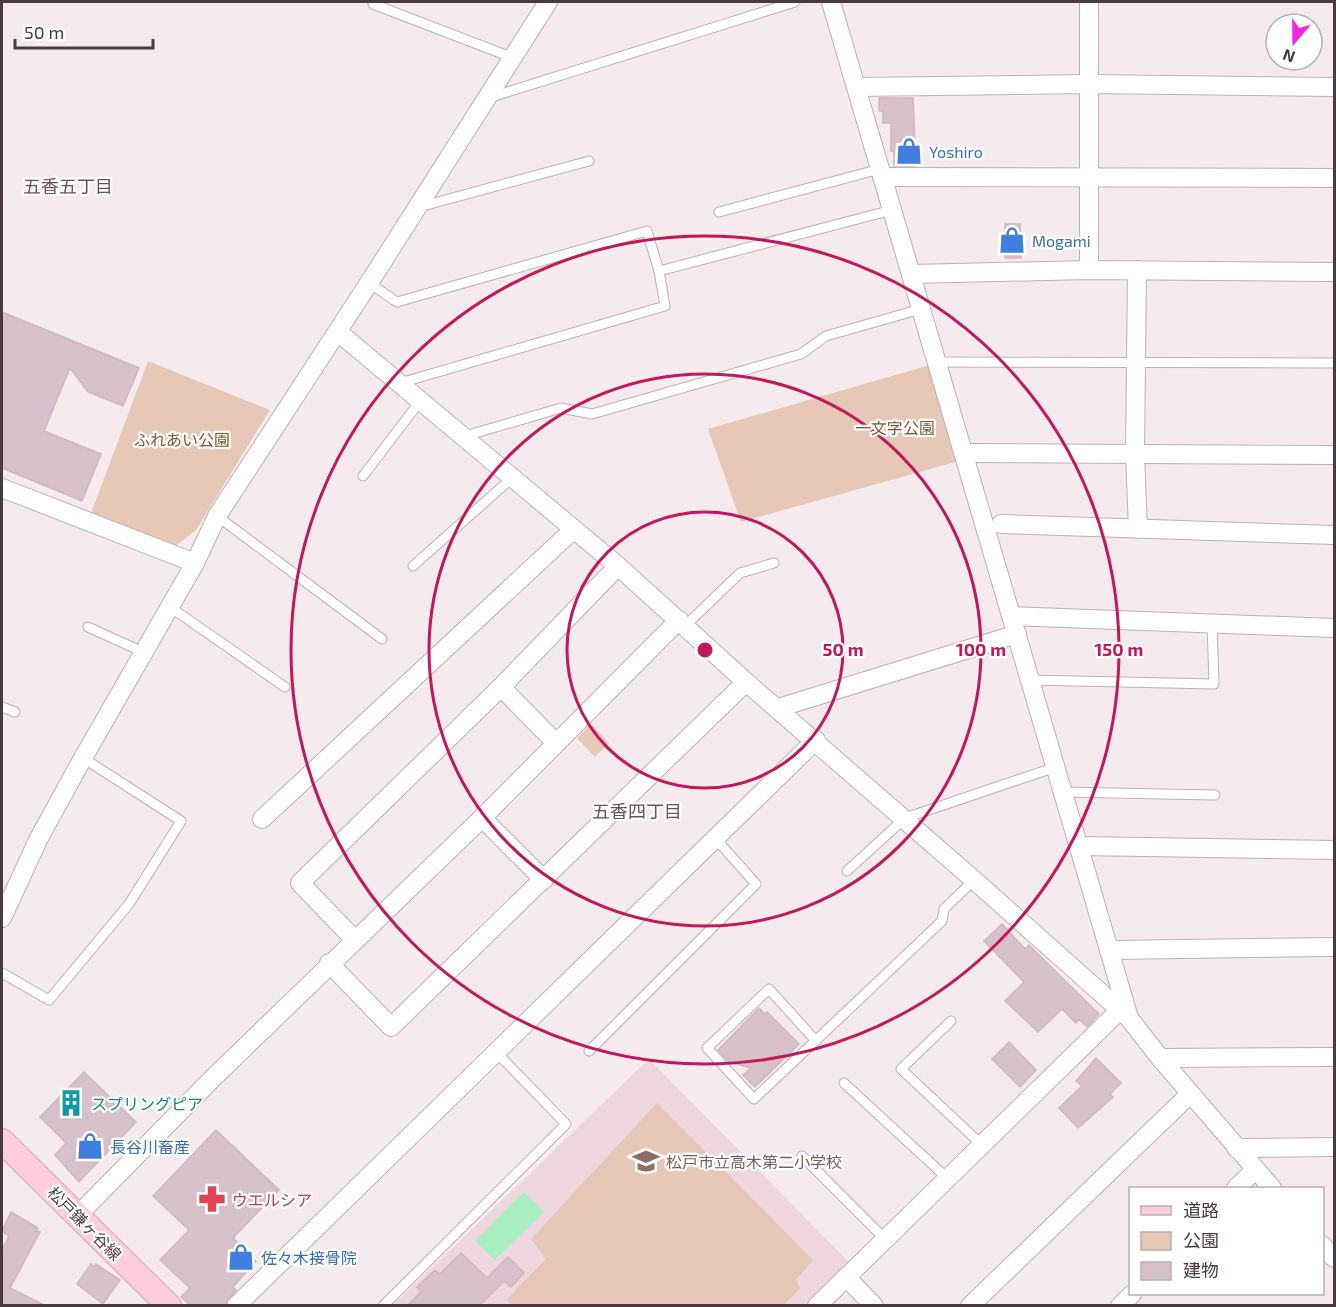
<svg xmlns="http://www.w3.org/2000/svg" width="1336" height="1307" font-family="'Exo 2','Noto Sans JP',sans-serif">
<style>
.education{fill:#edd6de}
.green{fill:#e7c8b6}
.water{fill:#aaefc1}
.building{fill:#d6c1cb;stroke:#d1b4c2;stroke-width:1.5}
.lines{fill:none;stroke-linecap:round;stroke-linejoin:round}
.service-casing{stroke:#c1aeb6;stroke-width:11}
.minor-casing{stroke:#c1aeb6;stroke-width:20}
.secondary-casing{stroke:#d9a1b4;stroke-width:26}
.service{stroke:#fff;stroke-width:9}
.minor{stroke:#fff;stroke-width:18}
.secondary{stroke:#fdcddd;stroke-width:24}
.ring{fill:none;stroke:#c2185b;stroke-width:3}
.labels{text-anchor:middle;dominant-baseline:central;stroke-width:4.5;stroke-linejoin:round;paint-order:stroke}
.shop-label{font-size:16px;fill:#366cbe;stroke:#fff;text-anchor:start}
.park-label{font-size:16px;fill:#7a572d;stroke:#fff}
.culture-label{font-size:16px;fill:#0d838f;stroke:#fff;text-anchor:start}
.education-label{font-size:16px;fill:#785e54;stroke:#fff;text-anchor:start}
.health-label{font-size:16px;fill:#be3a42;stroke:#fff;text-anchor:start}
.street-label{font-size:16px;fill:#493941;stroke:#fff}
.neighbourhood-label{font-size:18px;fill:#6c505e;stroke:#fff}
.centre{fill:#c2185b;stroke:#fff;stroke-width:3}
.ring-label{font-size:18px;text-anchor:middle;font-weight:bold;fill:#c2185b;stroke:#fff;stroke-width:4.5;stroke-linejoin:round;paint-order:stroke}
</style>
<rect width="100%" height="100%" fill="#f5ebef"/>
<polygon class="education" points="649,1059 851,1264 808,1305 392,1306"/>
<g class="green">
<polygon points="148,361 270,410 196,530 174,547 90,516"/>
<polygon points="930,365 959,461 741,522 708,429"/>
<polygon points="591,724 609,743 595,757 577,738"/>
<polygon points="657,1103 813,1260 796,1280 800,1289 784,1305 512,1305 506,1300 546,1259 531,1239"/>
</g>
<polygon class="water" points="524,1192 544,1212 495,1260 475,1241"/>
<g class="building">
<polygon points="879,98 913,98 916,166 894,166 894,152 891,151 891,123 883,123 883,111 879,111"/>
<polygon points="1005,224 1020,224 1021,258 1005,258"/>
<polygon points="2,312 139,368 123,406 88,392 70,368 44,431 101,454 82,501 2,468"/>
<polygon points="1002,924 1025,949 1029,945 1099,1014 1087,1027 1079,1019 1076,1023 1062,1009 1038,1032 1005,1001 1024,982 984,941"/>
<polygon points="759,1008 765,1014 767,1012 799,1044 755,1087 743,1075 751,1068 729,1062 718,1050"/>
<polygon points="1009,1042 1036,1070 1020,1087 992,1059"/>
<polygon points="1096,1058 1121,1083 1110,1094 1113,1097 1078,1128 1059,1108 1082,1086 1076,1081"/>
<polygon points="84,1072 136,1122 79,1182 55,1155 66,1143 40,1117"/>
<polygon points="216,1130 279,1190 233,1238 256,1261 233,1287 236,1290 225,1305 190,1305 181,1297 190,1288 160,1260 189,1230 153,1196"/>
<polygon points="11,1212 38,1228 36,1231 40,1232 10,1288 44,1305 2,1305 2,1250 9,1236 2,1231"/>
<polygon points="461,1253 487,1278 508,1257 524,1273 511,1287 504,1281 480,1305 408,1305 421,1292 417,1287 435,1270 440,1274"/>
<polygon points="91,1264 94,1267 96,1264 120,1280 103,1304 77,1284"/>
</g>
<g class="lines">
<defs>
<g id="service">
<polyline points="373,4 511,57"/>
<polyline points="488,98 795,2"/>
<polyline points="419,207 589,161"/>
<polyline points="719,212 880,169"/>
<polyline points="659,271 892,210"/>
<polyline points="369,283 397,302 647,231 659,271 665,306 400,383"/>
<polyline points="937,362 1334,363"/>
<polyline points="465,436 561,408 592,414 801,354 826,336 921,309"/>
<polyline points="363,476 421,400"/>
<polyline points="217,516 382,639"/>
<polyline points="413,566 513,477"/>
<polyline points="170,607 285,687"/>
<polyline points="685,626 740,573 774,563"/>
<polyline points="88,627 143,652"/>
<polyline points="1030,680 1214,684 1212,623"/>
<polyline points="2,707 15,712"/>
<polyline points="1063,792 1215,795"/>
<polyline points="847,871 905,818 1056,767"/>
<polyline points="2,973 49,1000 129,904 181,821 83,758"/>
<polyline points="951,1021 901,1069 982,1145"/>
<polyline points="816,1041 769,989 707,1048 754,1099 942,921 944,909 974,880"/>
<polyline points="589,1051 756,884 715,838"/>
<polyline points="844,1083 947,1178"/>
<polyline points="802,1156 885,1239"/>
<polyline points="383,1306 566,1124 496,1052"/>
</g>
<g id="minor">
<polyline points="831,2 1129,1018"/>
<polyline points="1089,2 1089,270"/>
<polyline points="856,87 1089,84 1334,87"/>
<polyline points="882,177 1334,178"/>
<polyline points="1137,270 1135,453 1138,529"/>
<polyline points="911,274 1089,270 1334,272"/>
<polyline points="338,332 618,566 746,682 974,880 1129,1018 1160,1058 1334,1057"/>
<polyline points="963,453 1334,455"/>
<polyline points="2,488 195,563"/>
<polyline points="1001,524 1334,535"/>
<polyline points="1011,616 1334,628"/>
<polyline points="501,687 556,743"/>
<polyline points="778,708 1017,634"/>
<polyline points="482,818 544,880"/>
<polyline points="262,819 574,529"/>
<polyline points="1079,846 1334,850"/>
<polyline points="2,918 39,838 83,758 195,563 217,516 369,283 548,2"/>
<polyline points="354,939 300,883 501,687 618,566"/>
<polyline points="1109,950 1334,947"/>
<polyline points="329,963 391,1027 746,682"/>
<polyline points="1160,1058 1272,1188"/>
<polyline points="1236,1148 1334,1147"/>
<polyline points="1236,1188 1255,1170"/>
<polyline points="78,1215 214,1077 482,818 679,620"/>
<polyline points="1322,1245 1334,1258"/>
<polyline points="846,1277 874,1306"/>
<polyline points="236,1306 816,740"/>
<polyline points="817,1306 1120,1010"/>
<polyline points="970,1306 1190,1094"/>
<polyline points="1120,1306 1132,1294"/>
</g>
<polyline id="secondary" points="2,1141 169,1306"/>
</defs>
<use href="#service" class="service-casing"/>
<use href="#minor" class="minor-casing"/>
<use href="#secondary" class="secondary-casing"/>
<use href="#service" class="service"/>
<use href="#minor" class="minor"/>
<use href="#secondary" class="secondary"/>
</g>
<g class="ring">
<circle cx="705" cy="650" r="138"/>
<circle cx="705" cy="650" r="276"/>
<circle cx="705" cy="650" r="414"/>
</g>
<defs>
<symbol id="shop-bare" viewBox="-9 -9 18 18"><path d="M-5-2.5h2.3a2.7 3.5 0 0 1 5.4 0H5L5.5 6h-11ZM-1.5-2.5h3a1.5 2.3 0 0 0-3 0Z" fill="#3f7fe0" stroke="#fff" stroke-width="2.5" paint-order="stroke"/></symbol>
<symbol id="building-bare" viewBox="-9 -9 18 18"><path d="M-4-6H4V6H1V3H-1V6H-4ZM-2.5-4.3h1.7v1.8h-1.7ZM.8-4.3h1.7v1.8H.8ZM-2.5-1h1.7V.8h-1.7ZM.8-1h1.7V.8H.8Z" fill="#0f9aa8" stroke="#fff" stroke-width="2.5" paint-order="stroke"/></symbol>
<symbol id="school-bare" viewBox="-9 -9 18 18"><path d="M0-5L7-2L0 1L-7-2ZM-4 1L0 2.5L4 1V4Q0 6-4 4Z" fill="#8d6e63" stroke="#fff" stroke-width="2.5" paint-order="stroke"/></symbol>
<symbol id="pharmacy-bare" viewBox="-9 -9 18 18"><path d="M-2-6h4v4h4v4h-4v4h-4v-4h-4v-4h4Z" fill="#e0444e" stroke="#fff" stroke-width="2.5" paint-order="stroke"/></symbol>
</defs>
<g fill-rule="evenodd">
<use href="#shop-bare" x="890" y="132" width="38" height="38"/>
<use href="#shop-bare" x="993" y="221" width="38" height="38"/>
<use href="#building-bare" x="52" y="1084" width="38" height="38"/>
<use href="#shop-bare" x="71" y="1127" width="38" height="38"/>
<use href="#school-bare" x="627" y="1142" width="38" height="38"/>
<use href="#pharmacy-bare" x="193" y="1180" width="38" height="38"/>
<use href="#shop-bare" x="222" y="1238" width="38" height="38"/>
</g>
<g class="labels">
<g class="shop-label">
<text x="929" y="151">Yoshiro</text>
<text x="1032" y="240">Mogami</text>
<text x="110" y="1146">長谷川畜産</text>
<text x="261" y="1257">佐々木接骨院</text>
</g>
<g class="park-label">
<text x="895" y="427">一文字公園</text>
<text x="182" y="439">ふれあい公園</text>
</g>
<g class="culture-label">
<text x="91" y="1103">スプリングピア</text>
</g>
<g class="education-label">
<text x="666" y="1161">松戸市立高木第二小学校</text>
</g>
<g class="health-label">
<text x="232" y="1199">ウエルシア</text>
</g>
<g class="street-label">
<text transform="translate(85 1223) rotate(45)">松戸鎌ヶ谷線</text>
</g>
<g class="neighbourhood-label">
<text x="68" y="186">五香五丁目</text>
<text x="637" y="811">五香四丁目</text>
</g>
</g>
<circle cx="705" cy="650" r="9" class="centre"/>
<g class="ring-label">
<text x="843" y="656">50 m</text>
<text x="981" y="656">100 m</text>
<text x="1119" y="656">150 m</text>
</g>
<rect width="1336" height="1307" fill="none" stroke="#493941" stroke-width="6"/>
<rect x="1129" y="1187" width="195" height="108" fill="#ffffff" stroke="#b6b0b3" stroke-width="1.5"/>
<rect x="1141" y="1206" width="30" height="9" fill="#fdcddd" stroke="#b6b0b3" stroke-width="1.5"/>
<text x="1183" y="1217" font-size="18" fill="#493941">道路</text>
<rect x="1141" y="1232" width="30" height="18" fill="#e7c8b6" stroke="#b6b0b3" stroke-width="1.5"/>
<text x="1183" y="1247" font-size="18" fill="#493941">公園</text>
<rect x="1141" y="1262" width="30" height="18" fill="#d6c1cb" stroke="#b6b0b3" stroke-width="1.5"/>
<text x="1183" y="1277" font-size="18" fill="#493941">建物</text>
<g transform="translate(1294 42) rotate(200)"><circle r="28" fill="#ffffff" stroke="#b6b0b3" stroke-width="1.5"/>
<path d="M0-4.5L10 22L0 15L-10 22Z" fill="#f324e5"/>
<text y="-9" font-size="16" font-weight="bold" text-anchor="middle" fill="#493941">N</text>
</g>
<path d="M15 39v9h138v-9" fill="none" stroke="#493941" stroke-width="3"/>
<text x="24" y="39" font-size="18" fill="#493941" stroke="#ffffff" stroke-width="4.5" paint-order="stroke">50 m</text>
</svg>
